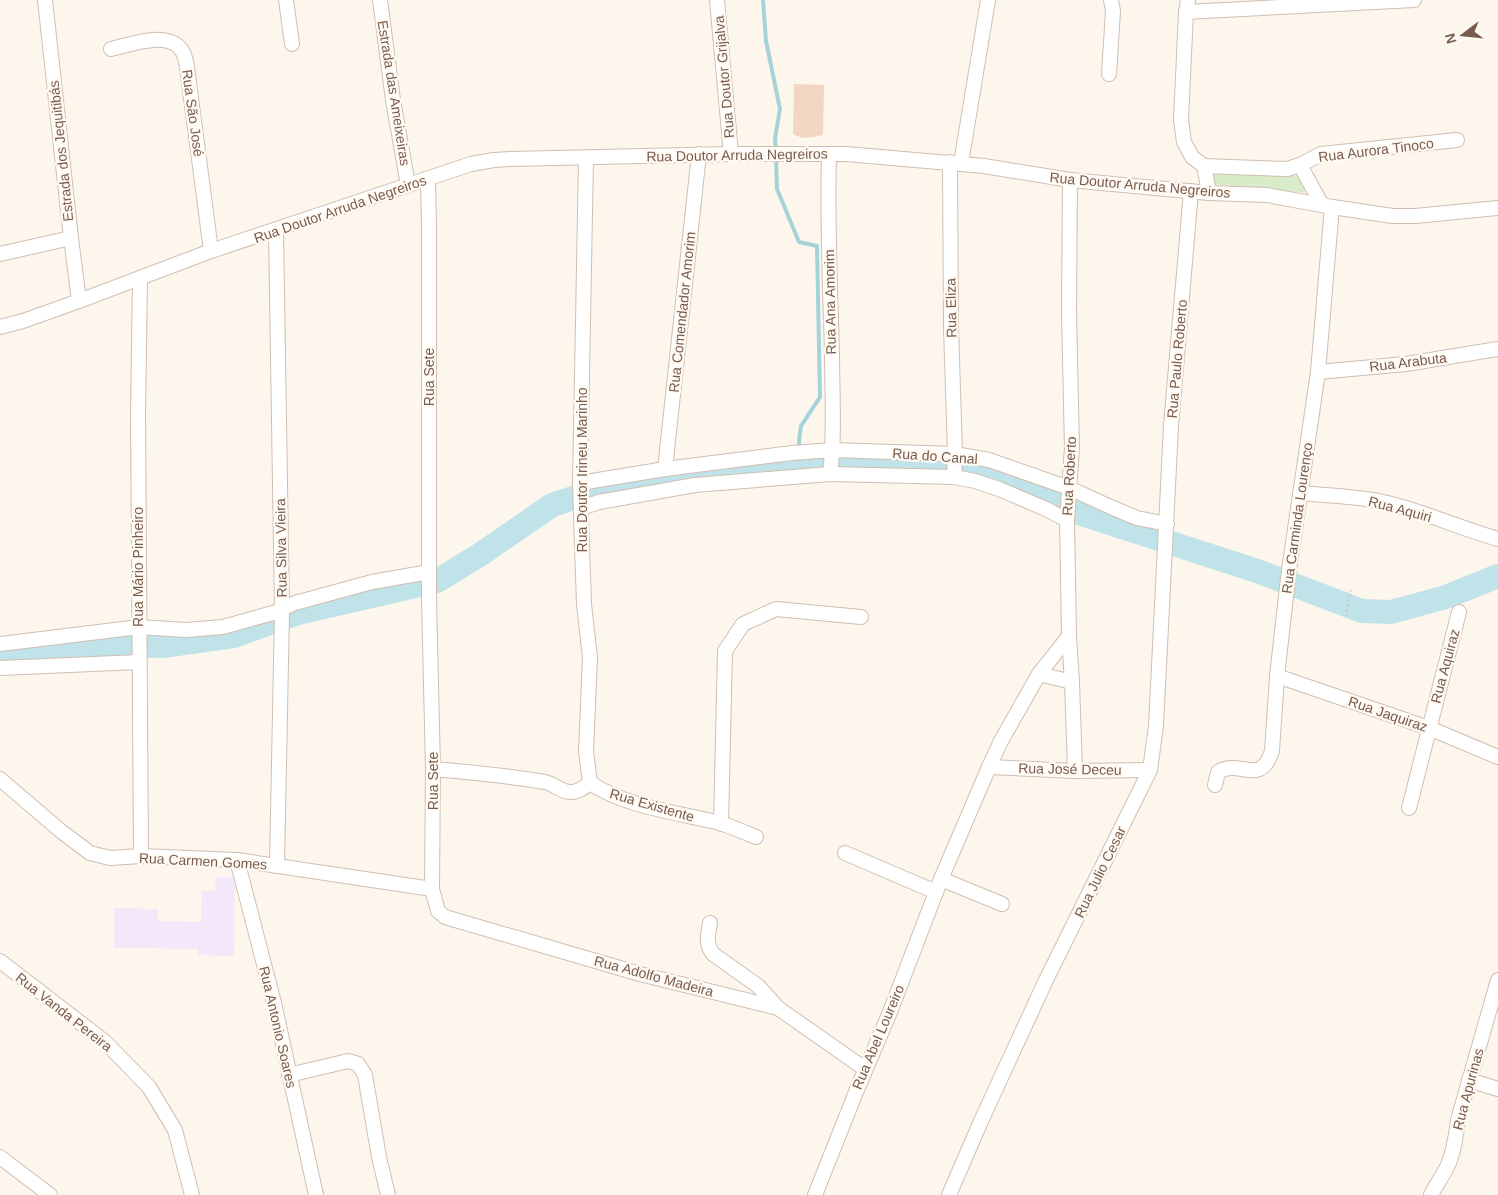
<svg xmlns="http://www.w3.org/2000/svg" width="1498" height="1195" font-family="Helvetica,sans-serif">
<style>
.education{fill:#f3e8fa}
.green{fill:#d8ecc9}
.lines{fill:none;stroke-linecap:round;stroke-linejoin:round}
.stream{stroke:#a5d3da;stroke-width:4}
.river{stroke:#bfe3e8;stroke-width:24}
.building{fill:#f3d5c3}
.minor-casing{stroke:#d1beb0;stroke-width:16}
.path{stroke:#d9b8a5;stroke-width:2.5;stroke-dasharray:1 4;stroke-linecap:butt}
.minor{stroke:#fff;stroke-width:14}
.labels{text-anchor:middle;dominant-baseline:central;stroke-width:4.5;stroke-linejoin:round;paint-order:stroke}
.street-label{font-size:14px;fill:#7a5c4d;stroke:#fffaf3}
</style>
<rect width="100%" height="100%" fill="#fdf6ec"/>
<polygon class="education" points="216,877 235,877 234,956 198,955 198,949 114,948 114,908 158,909 158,921 201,922 202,891 215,891"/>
<polygon class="green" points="1208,170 1298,176 1306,193 1213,184"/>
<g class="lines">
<g class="stream">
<polyline points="763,0 766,41 780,109 775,138 776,151"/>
<polyline points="776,158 777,189 799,242 817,246 820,397 801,426 799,441 800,449"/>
<polyline points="802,456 804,465"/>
</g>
<polyline class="river" points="0,653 77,650 111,645 163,646 234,636 298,613 437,581 481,554 552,505 601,489 798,465 846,463 983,465 1040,495 1076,512 1257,571 1362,611 1391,612 1446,597 1498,576"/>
</g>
<polygon class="building" points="794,84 824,85 823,135 814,137 802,138 793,134"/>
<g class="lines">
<defs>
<g id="minor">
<polyline points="45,0 71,238 79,301"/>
<polyline points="286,0 292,44"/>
<polyline points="380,0 393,100 408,185"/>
<polyline points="717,0 731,154"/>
<polyline points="1188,0 1186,12 1181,120 1184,142 1192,157 1204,166"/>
<polyline points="1186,12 1414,0"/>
<path d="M111 49C129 45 165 31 180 48 185 53 186 61 187 67L211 251"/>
<polyline points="1109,74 1113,11 1111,0"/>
<path d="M829 154C827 220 830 286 832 352 832 392 835 434 830 474"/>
<polyline points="586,158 580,485 584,604 590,658 586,751 590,783"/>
<polyline points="950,162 951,327 955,454 954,477"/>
<polyline points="961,163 988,0"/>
<polyline points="1300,165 1322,205"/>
<polyline points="428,179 429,227 429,598 433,769 432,889 438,911 445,917 640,974 778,1008 865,1069"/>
<polyline points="1070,180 1069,312 1072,448 1067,520 1069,636 1072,682 1075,771"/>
<polyline points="1209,193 1204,166 1287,169 1300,165 1321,154 1457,140"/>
<polyline points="276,230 282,611 277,866"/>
<polyline points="0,254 71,238"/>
<polyline points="140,278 138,415 141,856"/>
<polyline points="0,327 23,321 79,301 211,251 471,164 494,160 510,159 731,154 846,154 984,166 1070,180 1209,193 1267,195 1332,207 1393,216 1415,216 1498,208"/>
<polyline points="1318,372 1406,364 1498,349"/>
<polyline points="665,469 699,154"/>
<polyline points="580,483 665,469 792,453 832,450 955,454 989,460 1069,488 1113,508 1137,518 1167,524"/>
<path d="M1300 493C1324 495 1349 496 1373 500 1416 508 1456 527 1498 539"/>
<polyline points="581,508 599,502 695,485 830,474 954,477 975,481 999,489 1046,509 1067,520"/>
<polyline points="0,644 139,627 186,630 223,627 273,613 295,603 372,582 429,572"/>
<polyline points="0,668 139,662"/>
<polyline points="1039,674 1072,682"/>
<polyline points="1277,676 1429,728 1498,757"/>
<polyline points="989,767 1075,771 1150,770"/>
<path d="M433 769C471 772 508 776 545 782 554 784 561 792 570 792 578 793 584 787 590 783 629 808 676 812 720 823 732 827 744 832 756 837"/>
<polyline points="0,779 62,832 90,853 110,858 141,856 237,860 432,889"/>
<path d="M1215 785 1218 772C1240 758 1260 788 1272 751L1277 676 1289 570 1318 372 1332 207"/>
<polyline points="1409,808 1459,612"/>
<polyline points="721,824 725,651 743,624 776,609 861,617"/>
<polyline points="845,853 936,892"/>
<polyline points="237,860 274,1003 316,1195"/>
<polyline points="941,879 1002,904"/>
<path d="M710 923C708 935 705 944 713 954L758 986 778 1008"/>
<polyline points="0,961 104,1041 149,1087 175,1130 192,1195"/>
<polyline points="289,1075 348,1061 358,1064 365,1075 379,1157 388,1195"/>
<polyline points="1469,1080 1498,1089"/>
<polyline points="0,1157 50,1195"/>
<polyline points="815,1195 856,1092 890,1012 941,879 989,767 1001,741 1039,674 1069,636"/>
<polyline points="949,1195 981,1121 1046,980 1150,770 1156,726 1171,426 1191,191"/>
<path d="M1431 1195C1436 1185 1442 1177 1447 1167 1454 1153 1456 1135 1458 1120L1498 980"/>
</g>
</defs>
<use href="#minor" class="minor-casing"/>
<polyline class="path" points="1346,616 1351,587"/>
<use href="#minor" class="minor"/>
</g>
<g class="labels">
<g class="street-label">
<text transform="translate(724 77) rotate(-95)">Rua Doutor Grijalva</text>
<text transform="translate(394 93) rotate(81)">Estrada das Ameixeiras</text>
<text transform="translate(193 113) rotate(82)">Rua São José</text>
<text transform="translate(1376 150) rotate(-7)">Rua Aurora Tinoco</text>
<text transform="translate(61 151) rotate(-96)">Estrada dos Jequitibás</text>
<text transform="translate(737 155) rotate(-1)">Rua Doutor Arruda Negreiros</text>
<text transform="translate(1140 185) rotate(5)">Rua Doutor Arruda Negreiros</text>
<text transform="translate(340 209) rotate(-19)">Rua Doutor Arruda Negreiros</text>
<text transform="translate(830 302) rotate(-91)">Rua Ana Amorim</text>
<text transform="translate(951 308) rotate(-91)">Rua Eliza</text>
<text transform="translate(682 312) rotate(-84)">Rua Comendador Amorim</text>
<text transform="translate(1177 359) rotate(-85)">Rua Paulo Roberto</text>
<text transform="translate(1408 362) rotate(-7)">Rua Arabuta</text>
<text transform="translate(429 377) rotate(-90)">Rua Sete</text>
<text transform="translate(935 456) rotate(4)">Rua do Canal</text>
<text transform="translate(582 470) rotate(-90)">Rua Doutor Irineu Marinho</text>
<text transform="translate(1069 476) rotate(-87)">Rua Roberto</text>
<text transform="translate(1400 509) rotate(15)">Rua Aquiri</text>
<text transform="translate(1297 518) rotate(-82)">Rua Carminda Lourenço</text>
<text transform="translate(281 548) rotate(-91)">Rua Silva Vieira</text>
<text transform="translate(138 567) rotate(-90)">Rua Mário Pinheiro</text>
<text transform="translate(1445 666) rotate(-75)">Rua Aquiraz</text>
<text transform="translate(1388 714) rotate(19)">Rua Jaquiraz</text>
<text transform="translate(1070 769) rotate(1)">Rua José Deceu</text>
<text transform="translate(433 781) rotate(-90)">Rua Sete</text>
<text transform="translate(652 805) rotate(16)">Rua Existente</text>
<text transform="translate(203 861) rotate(3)">Rua Carmen Gomes</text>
<text transform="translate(1100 872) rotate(-64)">Rua Julio Cesar</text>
<text transform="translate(654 976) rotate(15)">Rua Adolfo Madeira</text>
<text transform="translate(64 1012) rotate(38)">Rua Vanda Pereira</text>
<text transform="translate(278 1027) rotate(77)">Rua Antonio Soares</text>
<text transform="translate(878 1037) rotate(-67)">Rua Abel Loureiro</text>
<text transform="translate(1468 1089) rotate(-75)">Rua Apurinas</text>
</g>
</g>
<g transform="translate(1463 35) rotate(254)" stroke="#fffaf3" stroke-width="4" paint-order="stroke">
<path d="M0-4L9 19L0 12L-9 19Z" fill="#7a5c4d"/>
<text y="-8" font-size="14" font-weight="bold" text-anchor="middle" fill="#7a5c4d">N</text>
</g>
</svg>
